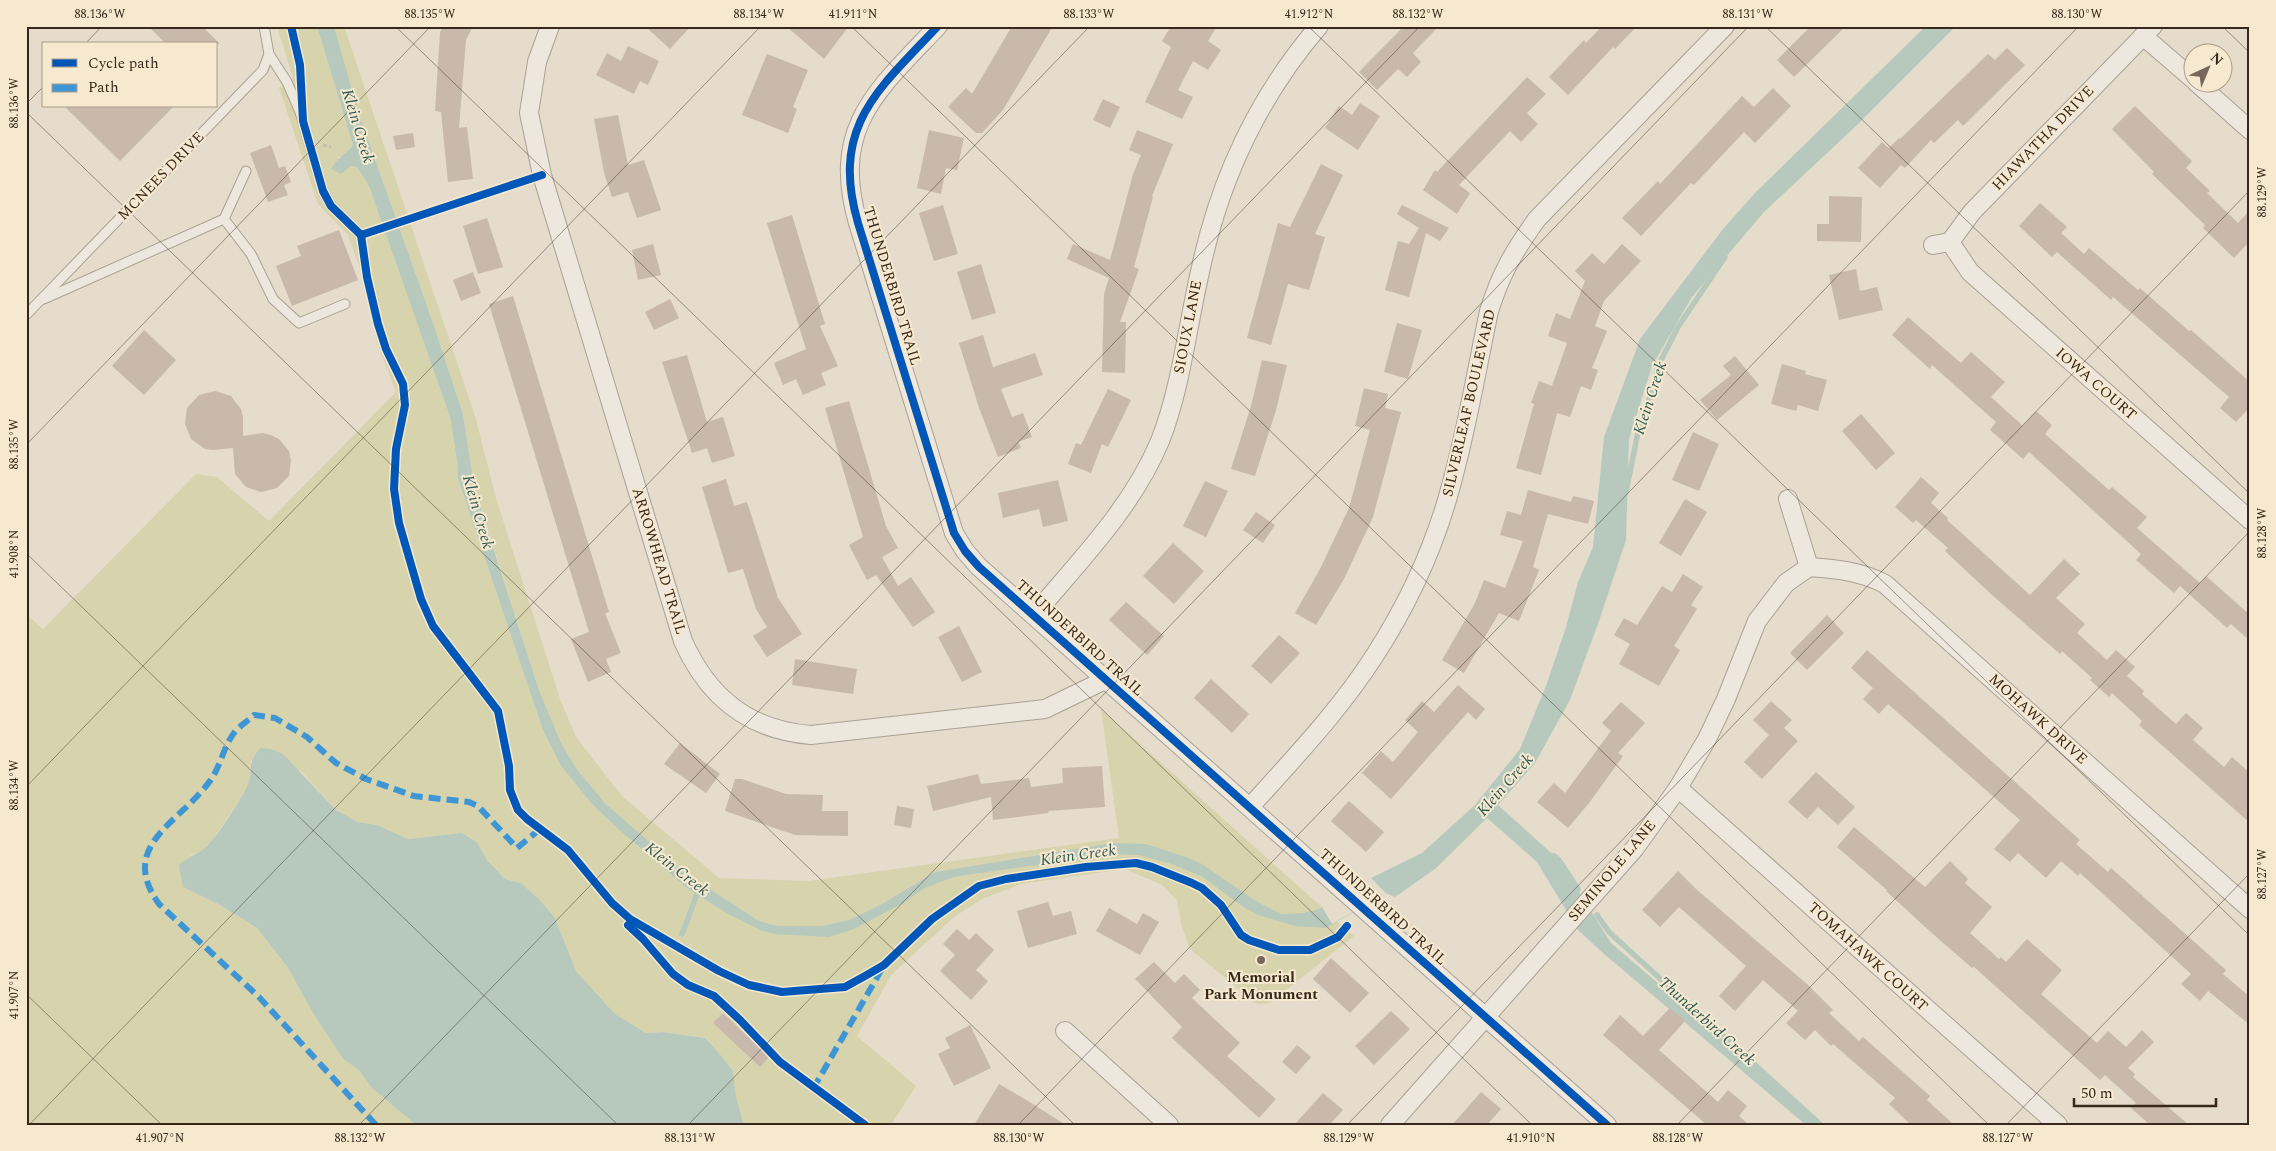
<svg xmlns="http://www.w3.org/2000/svg" width="2276" height="1151" font-family="Spectral,serif">
<style>
.green{fill:#d7d4ad}
.water{fill:#b7c9bd}
.pier{fill:#e5dccb}
.lines{fill:none;stroke-linecap:round;stroke-linejoin:round}
.stream{stroke:#b7c9bd;stroke-width:5.5}
.building{fill:#c8b9ac}
.service-casing{stroke:#aaa194;stroke-width:11}
.minor-casing{stroke:#aaa194;stroke-width:20}
.path{stroke:#c5bdb4;stroke-width:3;stroke-dasharray:4 2.5;stroke-linecap:butt}
.service{stroke:#ede7dd;stroke-width:9}
.minor{stroke:#ede7dd;stroke-width:18}
.quiet{stroke:#3e96d4;stroke-width:6;stroke-dasharray:12 6;stroke-linecap:butt}
.cycleway-casing{stroke:#f7e9d0;stroke-width:11}
.cycleway{stroke:#0057b8;stroke-width:8}
.ticks{fill:none;stroke:#38281c;stroke-width:1;stroke-opacity:0.45}
.poi-dot{fill:#756759;stroke:#f7e9d0;stroke-width:2}
.labels{text-anchor:middle;dominant-baseline:central;stroke-width:4;stroke-linejoin:round;paint-order:stroke}
.street-label{font-size:15px;fill:#38281c;stroke:#f7e9d0}
.poi-label{font-size:15px;font-weight:bold;fill:#38281c;stroke:#f7e9d0}
.water-label{font-size:16px;font-style:italic;fill:#2b5953;stroke:#f7e9d0}
.neatline{fill:none;stroke:#38281c;stroke-width:2}
.ticks-label{font-size:12px;text-anchor:middle;fill:#38281c}
</style>
<rect width="100%" height="100%" fill="#e5dccb"/>
<polygon class="green" points="277,26 317,26 353,145 346,154 338,158 345,169 351,166 357,167 369,186 450,417 458,466 458,479 543,730 561,766 592,804 616,827 688,889 728,914 762,931 774,934 799,934 854,929 902,904 925,888 954,877 1076,858 1122,854 1120,843 1113,843 935,872 880,905 849,920 823,926 778,926 759,921 684,872 606,804 576,768 561,743 539,690 474,485 463,414 433,323 358,111 334,26 344,26 476,419 496,498 560,699 576,737 622,796 719,878 808,881 1119,838 1101,709 1354,936 1270,1003 1257,1004 1190,949 1181,924 1177,900 1162,885 1125,869 1021,884 982,899 954,917 892,974 857,1036 916,1086 891,1125 744,1125 736,1097 733,1071 719,1053 705,1038 663,1032 646,1033 615,1014 576,971 555,918 539,899 521,883 505,879 487,860 477,842 462,833 408,839 377,825 358,822 336,810 301,771 251,760 249,783 243,795 207,848 191,855 183,887 220,905 257,928 288,968 313,1013 343,1059 359,1070 372,1088 416,1125 26,1125 26,614 43,629 196,474 217,477 269,521 396,392 377,343 365,283 348,235 318,204 279,88 293,78"/>
<g class="water">
<path d="M317 26H334L358 111 433 323 463 414 474 485 482 513 539 690 561 743 576 768 606 804 684 872 759 921 778 926H822L849 920 880 905 935 872 1113 843 1146 844 1186 857 1202 864 1256 901 1281 914 1304 913 1319 909 1371 878 1422 853 1475 805 1520 749 1546 686 1566 627 1578 582 1593 547 1604 437 1640 339 1723 229 1755 193 1926 26H1956L1857 125 1764 212 1692 297 1652 366 1629 439 1626 540 1599 621 1570 700 1535 763 1498 805 1559 860 1611 943 1823 1125H1806L1603 953 1578 930 1537 862 1487 818 1435 869 1395 897 1386 893 1326 928 1295 926 1258 915 1243 907 1203 877 1172 864 1139 855 1111 854 954 877 925 888 902 904 854 929 829 937 774 934 762 931 728 914 688 889 616 827 592 804 561 766 543 730 458 479V466L450 417 369 186 357 167 351 166 341 174 331 169C337 158 346 154 353 145Z"/>
<path d="M260 748 271 749 283 754 336 810 358 822 377 825 408 839 462 833 477 842 487 860 505 879 521 883 539 899 555 918 576 971 615 1014 646 1033 663 1032 705 1038 719 1053 733 1071 736 1097 744 1125H416L372 1088 359 1070 343 1059 313 1013 288 968 257 928 220 905 183 887 179 865C188 857 197 854 205 848 213 843 245 794 248 784 254 766 246 766 260 748Z"/>
</g>
<polygon class="pier" points="1371,878 1386,893 1332,924 1322,907"/>
<g class="lines">
<g class="stream">
<polyline points="1626,492 1638,432 1656,379 1657,368 1678,327 1725,257"/>
<polyline points="1554,856 1559,860 1578,889"/>
<polyline points="1597,915 1609,932 1821,1125"/>
<polyline points="682,934 699,889"/>
</g>
</g>
<g class="building">
<polygon points="148,26 202,26 220,44 166,44"/>
<polygon points="443,26 473,26 466,40 459,128 467,127 473,179 448,182 441,112 435,111 440,32"/>
<polygon points="645,26 691,26 670,49"/>
<polygon points="786,26 849,26 824,59"/>
<polygon points="1012,26 1053,26 1003,110 982,133 976,133 948,107 966,88 972,94"/>
<polygon points="1171,26 1217,26 1208,41 1221,50 1208,70 1193,61 1178,90 1193,97 1182,119 1145,102 1171,47 1162,41"/>
<polygon points="1404,26 1439,26 1413,53 1421,62 1407,77 1398,69 1377,90 1359,72"/>
<polygon points="1602,26 1637,26 1615,49 1613,47 1568,95 1549,77 1584,40 1586,43"/>
<polygon points="1811,26 1846,26 1794,77 1777,60"/>
<polygon points="628,46 659,61 648,85 640,81 634,94 596,75 607,53 621,61"/>
<polygon points="2007,48 2025,65 1963,126 1958,120 1934,143 1931,140 1905,168 1901,165 1880,188 1858,168 1882,142 1889,148 1899,138 1900,139 1988,54 1995,60"/>
<polygon points="767,54 808,70 793,107 797,109 788,133 742,115"/>
<polygon points="1527,77 1546,94 1527,113 1538,124 1521,142 1510,131 1459,185 1470,193 1457,214 1423,190 1435,170 1437,172"/>
<polygon points="1773,88 1791,106 1755,143 1744,132 1694,185 1691,183 1641,236 1622,218 1658,181 1660,184 1742,96 1754,107"/>
<polygon points="1103,99 1120,107 1110,128 1093,120"/>
<polygon points="1360,103 1380,116 1358,150 1325,128 1339,106 1352,115"/>
<polygon points="64,106 174,106 120,161"/>
<polygon points="2135,106 2192,161 2186,168 2210,191 2207,193 2238,223 2250,210 2250,241 2234,258 2203,228 2205,225 2152,174 2154,172 2112,129"/>
<polygon points="618,115 628,165 644,160 661,210 637,218 628,192 612,197 604,173 594,119"/>
<polygon points="929,130 964,138 957,170 946,168 941,194 917,188"/>
<polygon points="1137,130 1173,144 1152,196 1153,197 1134,267 1139,269 1120,322 1126,322 1125,373 1102,372 1104,294 1109,278 1067,259 1073,244 1110,260 1133,174 1141,155 1129,150"/>
<polygon points="413,133 415,147 396,150 393,136"/>
<polygon points="271,145 279,168 285,166 291,182 284,185 288,195 268,202 250,153"/>
<polygon points="1321,164 1343,175 1315,234 1325,237 1309,290 1288,284 1271,345 1247,338 1278,223 1290,227"/>
<polygon points="1829,196 1862,197 1861,242 1817,241 1817,224 1829,224"/>
<polygon points="2040,203 2067,227 2061,233 2084,254 2089,248 2138,290 2140,288 2189,331 2191,330 2250,382 2250,407 2236,422 2220,408 2229,397 2113,297 2111,300 2057,252 2052,257 2019,226"/>
<polygon points="943,205 958,254 934,261 919,213"/>
<polygon points="1402,205 1449,228 1440,241 1426,233 1409,297 1385,290 1398,241 1409,244 1419,228 1397,214"/>
<polygon points="792,215 825,324 820,326 838,366 821,373 826,385 803,395 796,379 783,385 774,363 806,349 767,223"/>
<polygon points="487,218 503,267 478,274 463,226"/>
<polygon points="339,230 358,280 292,306 276,266 301,256 297,246"/>
<polygon points="653,244 661,275 638,280 632,250"/>
<polygon points="1622,244 1641,261 1604,301 1595,326 1607,331 1592,368 1598,370 1591,390 1581,386 1570,417 1557,413 1541,475 1516,468 1534,404 1531,403 1539,381 1552,386 1567,343 1548,336 1556,313 1570,319 1585,281 1575,271 1592,253 1604,264"/>
<polygon points="981,264 996,313 972,320 957,272"/>
<polygon points="1856,269 1860,291 1877,287 1883,310 1839,320 1829,275"/>
<polygon points="473,272 481,293 461,301 453,280"/>
<polygon points="513,296 609,612 605,613 621,653 606,659 611,672 588,682 571,639 589,632 489,304"/>
<polygon points="670,299 679,318 654,330 645,312"/>
<polygon points="1908,317 1961,363 1971,352 2005,382 1991,397 2023,426 2036,411 2052,425 2045,434 2109,490 2112,487 2147,517 2137,528 2200,583 2206,576 2250,615 2250,641 2231,624 2227,628 2180,586 2174,593 2136,560 2141,554 2029,452 2023,459 1990,430 1996,422 1932,365 1930,369 1892,335"/>
<polygon points="1397,323 1422,330 1408,379 1384,372"/>
<polygon points="144,330 176,360 144,395 112,366"/>
<polygon points="983,335 993,367 1035,353 1043,375 1001,389 1012,417 1023,413 1032,437 1018,442 1021,448 998,457 979,408 959,343"/>
<polygon points="687,355 707,422 723,417 735,456 712,463 707,448 692,453 662,362"/>
<polygon points="1735,356 1759,385 1717,420 1700,400 1731,375 1723,366"/>
<polygon points="1262,360 1287,365 1276,410 1255,476 1231,469 1251,406"/>
<polygon points="1782,364 1806,371 1805,374 1827,380 1818,411 1798,405 1796,411 1771,404"/>
<polygon points="1364,388 1388,394 1385,408 1401,412 1373,517 1344,579 1316,625 1295,613 1320,569 1349,508 1370,430 1355,426"/>
<polygon points="1108,389 1131,400 1108,447 1102,444 1091,473 1068,464 1076,443 1081,445"/>
<polygon points="215,391 231,396 241,409 243,417 243,436 263,433 271,435 279,439 289,451 291,460 289,476 277,488 261,492 246,487 235,474 233,448 213,450 205,449 191,439 185,424 187,408 199,395"/>
<polygon points="849,401 886,526 898,548 882,557 898,586 911,577 935,612 913,627 876,575 867,580 849,545 863,537 825,408"/>
<polygon points="1861,414 1895,453 1876,470 1842,431"/>
<polygon points="1693,432 1719,444 1699,491 1672,480"/>
<polygon points="1921,477 1939,493 1931,503 1948,518 1947,520 2030,595 2064,559 2080,574 2056,598 2085,624 2077,633 2107,660 2116,650 2135,667 2127,676 2144,691 2142,694 2176,724 2186,713 2203,728 2193,740 2224,767 2232,757 2250,773 2250,823 2139,725 2142,721 2112,693 2109,697 2090,680 2092,678 2062,651 2060,654 1992,595 1945,551 1948,548 1916,520 1913,523 1895,507"/>
<polygon points="726,479 734,506 747,502 778,598 802,634 767,657 753,636 767,627 756,609 743,569 728,573 702,487"/>
<polygon points="1058,480 1068,521 1043,527 1039,509 1003,518 998,493"/>
<polygon points="1205,481 1228,491 1206,537 1183,526"/>
<polygon points="1528,490 1571,502 1573,496 1594,501 1588,524 1548,514 1533,567 1539,570 1519,621 1499,613 1464,673 1442,660 1475,603 1484,580 1505,588 1523,541 1500,535 1507,511 1521,515"/>
<polygon points="1685,499 1707,512 1681,556 1659,543"/>
<polygon points="1256,512 1275,525 1263,543 1243,530"/>
<polygon points="1173,543 1204,571 1174,604 1143,576"/>
<polygon points="1683,574 1703,587 1691,605 1697,609 1674,646 1680,650 1659,686 1619,664 1630,644 1614,635 1624,618 1637,625 1662,586 1672,592"/>
<polygon points="1126,602 1164,636 1147,655 1109,620"/>
<polygon points="1827,615 1844,633 1807,670 1790,653"/>
<polygon points="959,626 982,672 962,682 938,637"/>
<polygon points="1279,635 1300,653 1271,684 1251,666"/>
<polygon points="1867,650 2080,840 2076,844 2108,872 2111,868 2226,970 2223,974 2250,997 2250,1025 2208,991 2200,1001 2181,984 2191,974 2080,873 2078,876 2061,861 2046,878 2018,853 2010,862 1994,849 2020,820 1888,704 1879,714 1863,699 1873,688 1851,668"/>
<polygon points="795,659 857,669 853,694 792,685"/>
<polygon points="1211,679 1249,714 1232,733 1194,698"/>
<polygon points="1458,685 1485,709 1476,720 1468,712 1391,799 1362,773 1381,751 1393,762 1418,732 1405,720 1422,701 1434,712"/>
<polygon points="1771,701 1792,720 1784,728 1798,741 1762,779 1744,762 1769,735 1753,720"/>
<polygon points="1621,702 1645,723 1618,753 1623,756 1589,803 1568,828 1537,802 1554,783 1565,793 1611,731 1602,723"/>
<polygon points="680,743 720,774 706,793 664,764"/>
<polygon points="1102,766 1105,807 1048,811 1049,813 993,820 991,797 933,811 927,786 978,774 981,784 1029,778 1031,787 1063,783 1062,768"/>
<polygon points="1816,772 1855,807 1838,825 1818,807 1807,819 1788,802"/>
<polygon points="735,779 742,779 786,794 823,795 822,811 848,811 848,836 795,835 725,811"/>
<polygon points="1349,801 1384,832 1366,852 1331,821"/>
<polygon points="897,806 914,809 911,828 894,825"/>
<polygon points="1854,827 1925,887 1950,861 1968,879 1965,883 1992,907 1970,933 1999,959 2001,957 2006,962 2027,939 2062,970 2041,994 2097,1043 2108,1031 2126,1047 2142,1030 2154,1042 2128,1068 2135,1074 2133,1077 2189,1125 2150,1125 2131,1108 2136,1103 2105,1075 2100,1080 1974,967 1972,968 1934,935 1886,891 1887,890 1837,847"/>
<polygon points="1678,871 1696,889 1807,984 1833,1010 1829,1013 1859,1041 1863,1037 1930,1096 1927,1100 1954,1125 1911,1125 1889,1104 1895,1098 1833,1044 1831,1046 1815,1030 1805,1040 1786,1023 1798,1011 1763,980 1735,1011 1719,996 1746,966 1679,907 1660,927 1642,910"/>
<polygon points="1048,902 1053,916 1071,911 1077,934 1028,948 1017,911"/>
<polygon points="1109,908 1137,924 1143,913 1159,922 1140,955 1096,931"/>
<polygon points="957,929 969,940 976,933 994,950 976,970 988,981 971,1000 940,971 955,955 943,944"/>
<polygon points="1331,958 1369,993 1350,1013 1313,979"/>
<polygon points="1154,962 1175,983 1184,974 1200,990 1192,998 1240,1043 1227,1056 1276,1099 1259,1118 1172,1038 1182,1027 1135,979"/>
<polygon points="1670,1008 1685,1021 1659,1050 1718,1102 1728,1090 1747,1106 1739,1116 1749,1125 1707,1125 1603,1035 1620,1015 1643,1036"/>
<polygon points="1391,1011 1410,1029 1374,1065 1355,1046"/>
<polygon points="723,1013 769,1057 760,1067 713,1023"/>
<polygon points="970,1025 991,1068 954,1086 938,1054 950,1048 945,1038"/>
<polygon points="1297,1045 1311,1057 1296,1074 1282,1062"/>
<polygon points="999,1084 1028,1101 1066,1125 974,1125"/>
<polygon points="1481,1092 1501,1109 1487,1125 1452,1125"/>
<polygon points="1323,1093 1343,1110 1329,1125 1294,1125"/>
</g>
<g class="lines">
<defs>
<g id="service">
<polyline points="269,54 287,82 300,112 323,191 331,206 361,235"/>
<polyline points="246,171 224,219 251,254 273,299 299,323 345,304"/>
<polyline points="44,299 224,219"/>
<polyline points="26,315 263,70 269,54 264,26"/>
</g>
<g id="minor">
<path d="M550 26 537 62 529 113 542 175 683 641C708 697 748 730 811 735L1045 709 1107 679"/>
<path d="M938 26C878 90 830 126 858 223L954 533 965 551 979 567 1607 1125"/>
<polyline points="2143,36 2194,80"/>
<polyline points="2196,82 2250,130"/>
<polyline points="1950,242 1970,272 2250,520"/>
<polyline points="1933,245 1950,242 1972,212 2153,26"/>
<polyline points="1788,499 1809,567"/>
<path d="M1809 567C1836 569 1860 571 1885 584L2250 909"/>
<path d="M1034 615C1080 560 1132 508 1160 441 1181 388 1187 328 1200 272 1219 181 1258 97 1319 26"/>
<polyline points="1678,788 2058,1125"/>
<path d="M1250 807C1294 758 1340 710 1375 655 1406 607 1431 554 1447 500 1465 438 1476 374 1489 311 1501 273 1514 251 1537 219L1725 26"/>
<polyline points="1065,1031 1169,1125"/>
<polyline points="1390,1125 1635,848 1678,788 1707,739 1726,699 1757,621 1786,583 1809,567"/>
</g>
</defs>
<use href="#service" class="service-casing"/>
<use href="#minor" class="minor-casing"/>
<polyline class="path" points="323,145 331,147"/>
<use href="#service" class="service"/>
<use href="#minor" class="minor"/>
<g class="quiet">
<polyline points="813,1089 883,967"/>
<path d="M376 1125 259 997 159 904C116 844 183 822 212 778 221 764 224 746 234 733 239 726 248 721 254 715L275 718 307 737 336 763 366 779 414 796 469 802 478 806 517 848 540 829"/>
</g>
<defs>
<g id="cycleway">
<polyline points="291,26 300,65 303,121 323,191 331,206 361,235"/>
<path d="M938 26C878 90 830 126 858 223L954 533 965 551 979 567 1607 1125"/>
<polyline points="361,235 367,277 378,324 386,349 403,384 405,405 396,449 394,489 399,523 421,599 433,626 498,711 509,766 510,790 518,810 527,819 568,850 612,903 630,919 719,971 749,985 782,992 845,987 865,976 884,965 932,919 979,886 1006,879 1086,867 1136,863 1152,867 1192,883 1202,888 1221,905 1241,935 1249,940 1279,950 1310,950 1338,937 1347,926"/>
<polyline points="361,235 542,175"/>
<polyline points="628,925 643,939 673,974 688,985 714,996 740,1020 780,1062 865,1125"/>
</g>
</defs>
<use href="#cycleway" class="cycleway-casing"/>
<use href="#cycleway" class="cycleway"/>
</g>
<path class="ticks" d="M395 26 1532 1125M851 26 1989 1125M1308 26 2250 936M1765 26 2250 494M2222 26 2250 53M85 44 102 26M26 104 44 86M26 112 1075 1125M26 445 431 26M26 553 618 1125M26 787 761 26M26 994 162 1125M29 1125 1090 26M359 1125 1420 26M688 1125 1749 26M1018 1125 2079 26M1347 1125 2250 190M1677 1125 2250 531M2006 1125 2250 873"/>
<circle class="poi-dot" cx="1261" cy="960" r="5"/>
<g class="labels">
<g class="street-label">
<text transform="translate(2043 138) rotate(-46)">HIAWATHA DRIVE</text>
<text transform="translate(161 176) rotate(-46)">MCNEES DRIVE</text>
<text transform="translate(892 286) rotate(73)">THUNDERBIRD TRAIL</text>
<text transform="translate(1188 327) rotate(-79)">SIOUX LANE</text>
<text transform="translate(2096 384) rotate(41)">IOWA COURT</text>
<text transform="translate(1469 403) rotate(-77)">SILVERLEAF BOULEVARD</text>
<text transform="translate(659 561) rotate(73)">ARROWHEAD TRAIL</text>
<text transform="translate(1080 638) rotate(42)">THUNDERBIRD TRAIL</text>
<text transform="translate(2038 719) rotate(42)">MOHAWK DRIVE</text>
<text transform="translate(1612 871) rotate(-50)">SEMINOLE LANE</text>
<text transform="translate(1383 907) rotate(42)">THUNDERBIRD TRAIL</text>
<text transform="translate(1868 957) rotate(42)">TOMAHAWK COURT</text>
</g>
<g class="poi-label">
<text x="1261" y="977">Memorial<tspan x="1261" dy="17">Park Monument</tspan></text>
</g>
<g class="water-label">
<text transform="translate(358 126) rotate(73)">Klein Creek</text>
<text transform="translate(1650 398) rotate(-72)">Klein Creek</text>
<text transform="translate(478 512) rotate(74)">Klein Creek</text>
<text transform="translate(1505 785) rotate(-49)">Klein Creek</text>
<text transform="translate(1078 855) rotate(-8)">Klein Creek</text>
<text transform="translate(677 869) rotate(38)">Klein Creek</text>
<text transform="translate(1707 1021) rotate(42)">Thunderbird Creek</text>
</g>
</g>
<rect width="2276" height="1151" fill="none" stroke="#f7e9d0" stroke-width="55"/>
<rect x="42" y="42" width="175" height="65" fill="#f7e9d0" stroke="#ab9c88"/>
<rect x="52" y="59" width="25" height="8" fill="#0057b8" stroke="#ab9c88"/>
<text x="88" y="68" font-size="15" fill="#38281c">Cycle path</text>
<rect x="52" y="84" width="25" height="8" fill="#3e96d4" stroke="#ab9c88"/>
<text x="88" y="92" font-size="15" fill="#38281c">Path</text>
<g transform="translate(2208 68) rotate(44)"><circle r="24" fill="#f7e9d0" stroke="#ab9c88"/>
<path d="M0-4L9 19L0 12L-9 19Z" fill="#756759"/>
<text y="-8" font-size="14" font-weight="bold" text-anchor="middle" fill="#38281c">N</text>
</g>
<path d="M2074 1098v8h142v-8" fill="none" stroke="#38281c" stroke-width="2.5"/>
<text x="2081" y="1098" font-size="15" fill="#38281c" stroke="#f7e9d0" stroke-width="4" paint-order="stroke">50 m</text>
<rect x="28" y="28" width="2220" height="1096" class="neatline"/>
<g class="ticks-label">
<text x="100" y="18">88.136°W</text>
<text x="430" y="18">88.135°W</text>
<text x="759" y="18">88.134°W</text>
<text x="853" y="18">41.911°N</text>
<text x="1089" y="18">88.133°W</text>
<text x="1309" y="18">41.912°N</text>
<text x="1418" y="18">88.132°W</text>
<text x="1748" y="18">88.131°W</text>
<text x="2077" y="18">88.130°W</text>
<text transform="translate(14 103) rotate(-90)" y="4">88.136°W</text>
<text transform="translate(2262 192) rotate(-90)" y="4">88.129°W</text>
<text transform="translate(14 444) rotate(-90)" y="4">88.135°W</text>
<text transform="translate(2262 533) rotate(-90)" y="4">88.128°W</text>
<text transform="translate(14 554) rotate(-90)" y="4">41.908°N</text>
<text transform="translate(14 785) rotate(-90)" y="4">88.134°W</text>
<text transform="translate(2262 874) rotate(-90)" y="4">88.127°W</text>
<text transform="translate(14 995) rotate(-90)" y="4">41.907°N</text>
<text x="160" y="1142">41.907°N</text>
<text x="360" y="1142">88.132°W</text>
<text x="690" y="1142">88.131°W</text>
<text x="1019" y="1142">88.130°W</text>
<text x="1349" y="1142">88.129°W</text>
<text x="1531" y="1142">41.910°N</text>
<text x="1678" y="1142">88.128°W</text>
<text x="2008" y="1142">88.127°W</text>
</g>
</svg>
